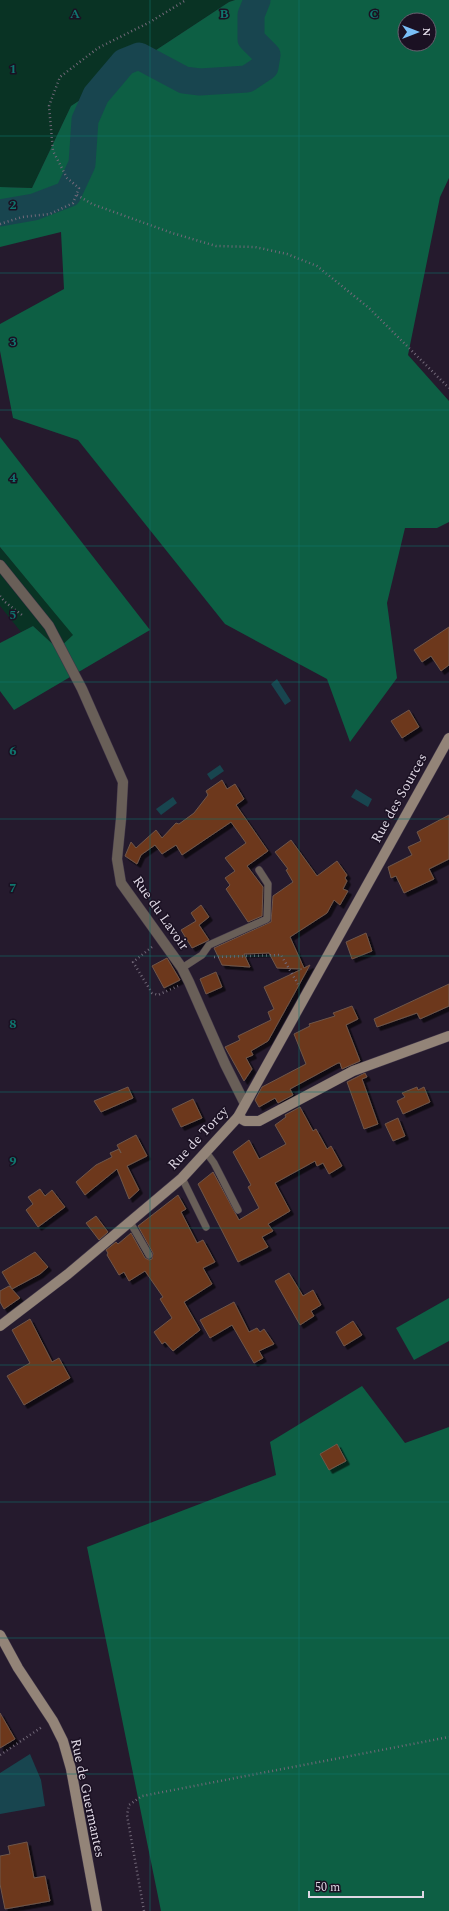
<svg xmlns="http://www.w3.org/2000/svg" width="449" height="1911" font-family="Spectral,serif">
<style>
.green{fill:#093324}
.forest{fill:#0d5f44;fill-rule:evenodd}
.water{fill:#18454f}
.lines{fill:none;stroke-linecap:round;stroke-linejoin:round}
.river{stroke:#18454f;stroke-width:27}
.building{fill:#6d381a;stroke:#6f564a;filter:url(#shadow)}
.lane-casing{stroke:#3f3447;stroke-width:8}
.street-casing{stroke:#3f3447;stroke-width:11}
.secondary-casing{stroke:#3f3447;stroke-width:11}
.path{stroke:#726979;stroke-width:2.5;stroke-dasharray:1 3;stroke-linecap:butt}
.lane{stroke:#695f58;stroke-width:7}
.street{stroke:#695f58;stroke-width:10}
.secondary{stroke:#938478;stroke-width:10}
.grid{fill:none;stroke:#0f766e;stroke-width:1;stroke-opacity:0.55}
.labels{text-anchor:middle;dominant-baseline:central;stroke-width:3;stroke-linejoin:round;paint-order:stroke}
.street-label{font-size:14px;fill:#ded7e4;stroke:#1b1123}
.grid-label{font-size:13px;text-anchor:middle;font-weight:bold;fill:#0f766e;stroke:#1b1123;stroke-width:3;stroke-linejoin:round;paint-order:stroke}
</style>
<defs>
<filter id="shadow"><feDropShadow dx="3.5" dy="3.5" stdDeviation="0" flood-color="#0009"/></filter>
</defs>
<rect width="100%" height="100%" fill="#251a2d"/>
<g class="green">
<polygon points="0,0 235,0 229,2 71,106 32,188 0,187"/>
<polygon points="0,547 74,635 58,649 33,626 21,632 0,606"/>
</g>
<g class="forest">
<path d="M235 0H449V178L440 197 408 355 449 401V522L437 528H405L387 603 397 678 350 742 327 679 225 624 78 440 13 418 0 351V324L64 289 61 232 0 247V187L32 188 71 106 229 2ZM405 20H429V44H405Z"/>
<polygon points="0,437 150,630 14,710 0,691 0,643 33,626 58,649 73,635 0,547"/>
<polygon points="449,1298 449,1341 414,1360 396,1328"/>
<polygon points="362,1386 405,1443 449,1427 449,1911 161,1911 87,1547 276,1475 270,1442"/>
</g>
<g class="water">
<polygon points="277,679 291,701 285,705 271,684"/>
<polygon points="220,765 224,771 211,780 207,774"/>
<polygon points="356,789 372,799 368,807 351,797"/>
<polygon points="173,797 177,803 161,815 156,809"/>
<polygon points="30,1754 41,1780 45,1806 0,1814 0,1773"/>
</g>
<g class="lines">
<polyline class="river" points="0,213 34,207 68,194 82,164 85,120 96,95 124,62 139,56 184,80 200,82 247,79 265,67 267,55 251,39 251,15 257,0"/>
</g>
<g class="building">
<polygon points="449,627 449,665 441,671 431,656 422,662 414,650"/>
<polygon points="409,710 419,727 402,738 391,721"/>
<polygon points="222,780 227,789 235,784 244,799 236,805 268,851 247,866 263,887 262,916 248,922 226,889 230,885 225,878 235,871 225,858 246,843 231,822 182,855 176,845 162,854 155,845 141,855 137,864 125,856 131,842 136,848 156,830 162,838 176,823 179,824 194,813 208,795 206,791"/>
<polygon points="449,815 449,859 429,869 434,879 404,893 396,876 391,878 388,867 412,855 408,847 421,841 417,832"/>
<polygon points="291,840 317,876 337,861 347,875 345,878 347,881 343,889 348,891 340,905 334,900 327,913 290,937 304,968 310,965 268,1041 251,1051 253,1055 246,1058 252,1069 244,1081 225,1047 240,1040 238,1036 271,1020 268,1012 274,1009 264,987 302,969 277,968 269,953 244,954 250,967 222,965 214,948 271,922 273,896 293,882 286,870 288,869 275,852"/>
<polygon points="201,905 209,917 199,925 209,940 192,948 181,930 196,921 191,913"/>
<polygon points="366,933 372,951 352,959 346,942"/>
<polygon points="167,958 180,980 164,988 152,966"/>
<polygon points="216,972 222,987 206,994 200,979"/>
<polygon points="449,984 449,1006 420,1019 417,1013 377,1027 374,1019"/>
<polygon points="352,1006 358,1019 346,1025 360,1061 342,1069 340,1063 338,1063 290,1089 293,1095 278,1103 275,1098 259,1107 255,1100 262,1087 306,1064 294,1034 310,1026 309,1024 335,1016 333,1013"/>
<polygon points="365,1073 367,1077 362,1079 378,1124 364,1129 347,1082"/>
<polygon points="128,1087 133,1098 101,1112 94,1101"/>
<polygon points="417,1087 418,1090 424,1087 430,1102 403,1114 397,1101 405,1097 402,1093"/>
<polygon points="193,1099 202,1118 181,1127 172,1109"/>
<polygon points="300,1107 313,1131 316,1129 327,1149 331,1146 342,1166 329,1174 323,1163 317,1166 315,1161 275,1183 290,1211 268,1224 273,1231 262,1237 268,1247 238,1262 198,1184 213,1172 239,1220 259,1208 248,1187 251,1185 233,1152 249,1140 259,1159 286,1144 275,1125 286,1117 285,1115"/>
<polygon points="398,1118 405,1136 393,1141 385,1124"/>
<polygon points="136,1135 147,1156 127,1166 139,1190 129,1199 117,1169 85,1195 76,1182 96,1165 112,1157 110,1153 119,1149 121,1153 117,1145"/>
<polygon points="40,1189 45,1196 52,1190 65,1207 38,1227 26,1210 33,1204 28,1197"/>
<polygon points="178,1195 186,1209 181,1212 197,1243 203,1240 215,1262 203,1268 212,1284 184,1302 200,1330 173,1351 165,1342 162,1344 154,1332 172,1318 160,1299 163,1297 145,1271 129,1281 124,1272 119,1275 107,1255 108,1253 106,1250 116,1242 118,1244 131,1233 145,1258 149,1260 152,1259 153,1253 138,1226"/>
<polygon points="96,1216 108,1232 99,1240 86,1223"/>
<polygon points="35,1252 48,1267 40,1274 12,1289 2,1272"/>
<polygon points="289,1273 303,1296 313,1290 321,1305 311,1311 314,1316 300,1325 275,1281"/>
<polygon points="9,1286 20,1298 4,1309 0,1302 0,1291"/>
<polygon points="234,1302 249,1332 257,1328 260,1332 264,1329 274,1344 259,1351 263,1358 254,1363 232,1325 210,1338 200,1320"/>
<polygon points="30,1319 52,1362 59,1358 70,1378 24,1405 7,1376 30,1363 12,1330"/>
<polygon points="353,1321 362,1335 344,1346 336,1332"/>
<polygon points="337,1444 346,1461 329,1470 320,1454"/>
<polygon points="0,1713 15,1739 0,1748"/>
<polygon points="27,1842 34,1878 45,1876 50,1901 5,1909 0,1884 0,1856 10,1854 8,1846"/>
</g>
<g class="lines">
<defs>
<g id="lane">
<polyline points="182,968 202,955 209,945 267,919 268,884 259,870"/>
<polyline points="206,1152 214,1163 238,1210"/>
<polyline points="182,1178 206,1227"/>
<polyline points="130,1222 149,1255"/>
</g>
<polyline id="street" points="0,565 49,626 82,689 123,782 121,819 117,859 121,883 182,968 189,982 225,1064 245,1104"/>
<g id="secondary">
<polyline points="238,1117 245,1121 259,1121 353,1071 449,1036"/>
<polyline points="0,1326 68,1274 182,1178 238,1117 449,738"/>
<polyline points="0,1635 18,1668 53,1721 63,1741 71,1769 97,1911"/>
</g>
</defs>
<use href="#lane" class="lane-casing"/>
<use href="#street" class="street-casing"/>
<use href="#secondary" class="secondary-casing"/>
<g class="path">
<polyline points="77,195 92,204 172,233 216,246 255,247 287,254 317,266 369,308 449,388"/>
<polyline points="0,224 22,217 50,214 73,203 79,188 67,178 53,151 49,106 60,77 98,48 150,22 186,0"/>
<polyline points="0,596 5,602 22,615"/>
<polyline points="152,947 133,962 152,993 158,995 178,986"/>
<polyline points="214,957 281,955 298,984"/>
<polyline points="0,1755 42,1727"/>
<polyline points="144,1911 127,1815 129,1805 142,1796 449,1737"/>
</g>
<use href="#lane" class="lane"/>
<use href="#street" class="street"/>
<use href="#secondary" class="secondary"/>
</g>
<path class="grid" d="M150 0V1911M299 0V1911M0 136H449M0 273H449M0 410H449M0 546H449M0 682H449M0 819H449M0 956H449M0 1092H449M0 1228H449M0 1365H449M0 1502H449M0 1638H449M0 1774H449"/>
<g class="labels">
<g class="street-label">
<text transform="translate(399 798) rotate(-61)">Rue des Sources</text>
<text transform="translate(161 913) rotate(55)">Rue du Lavoir</text>
<text transform="translate(198 1138) rotate(-47)">Rue de Torcy</text>
<text transform="translate(88 1798) rotate(78)">Rue de Guermantes</text>
</g>
</g>
<g class="grid-label">
<text x="75" y="18">A</text>
<text x="224" y="18">B</text>
<text x="374" y="18">C</text>
<text x="13" y="73">1</text>
<text x="13" y="209">2</text>
<text x="13" y="346">3</text>
<text x="13" y="482">4</text>
<text x="13" y="619">5</text>
<text x="13" y="755">6</text>
<text x="13" y="892">7</text>
<text x="13" y="1028">8</text>
<text x="13" y="1165">9</text>
</g>
<g transform="translate(417 32) rotate(90)"><circle r="19" fill="#1b1123" stroke="#696070"/>
<path d="M0-3L7 15L0 10L-7 15Z" fill="#7abff8"/>
<text y="-6" font-size="11" font-weight="bold" text-anchor="middle" fill="#ded7e4">N</text>
</g>
<path d="M309 1891v6h114v-6" fill="none" stroke="#ded7e4" stroke-width="2"/>
<text x="315" y="1891" font-size="12" fill="#ded7e4" stroke="#1b1123" stroke-width="3" paint-order="stroke">50 m</text>
</svg>
